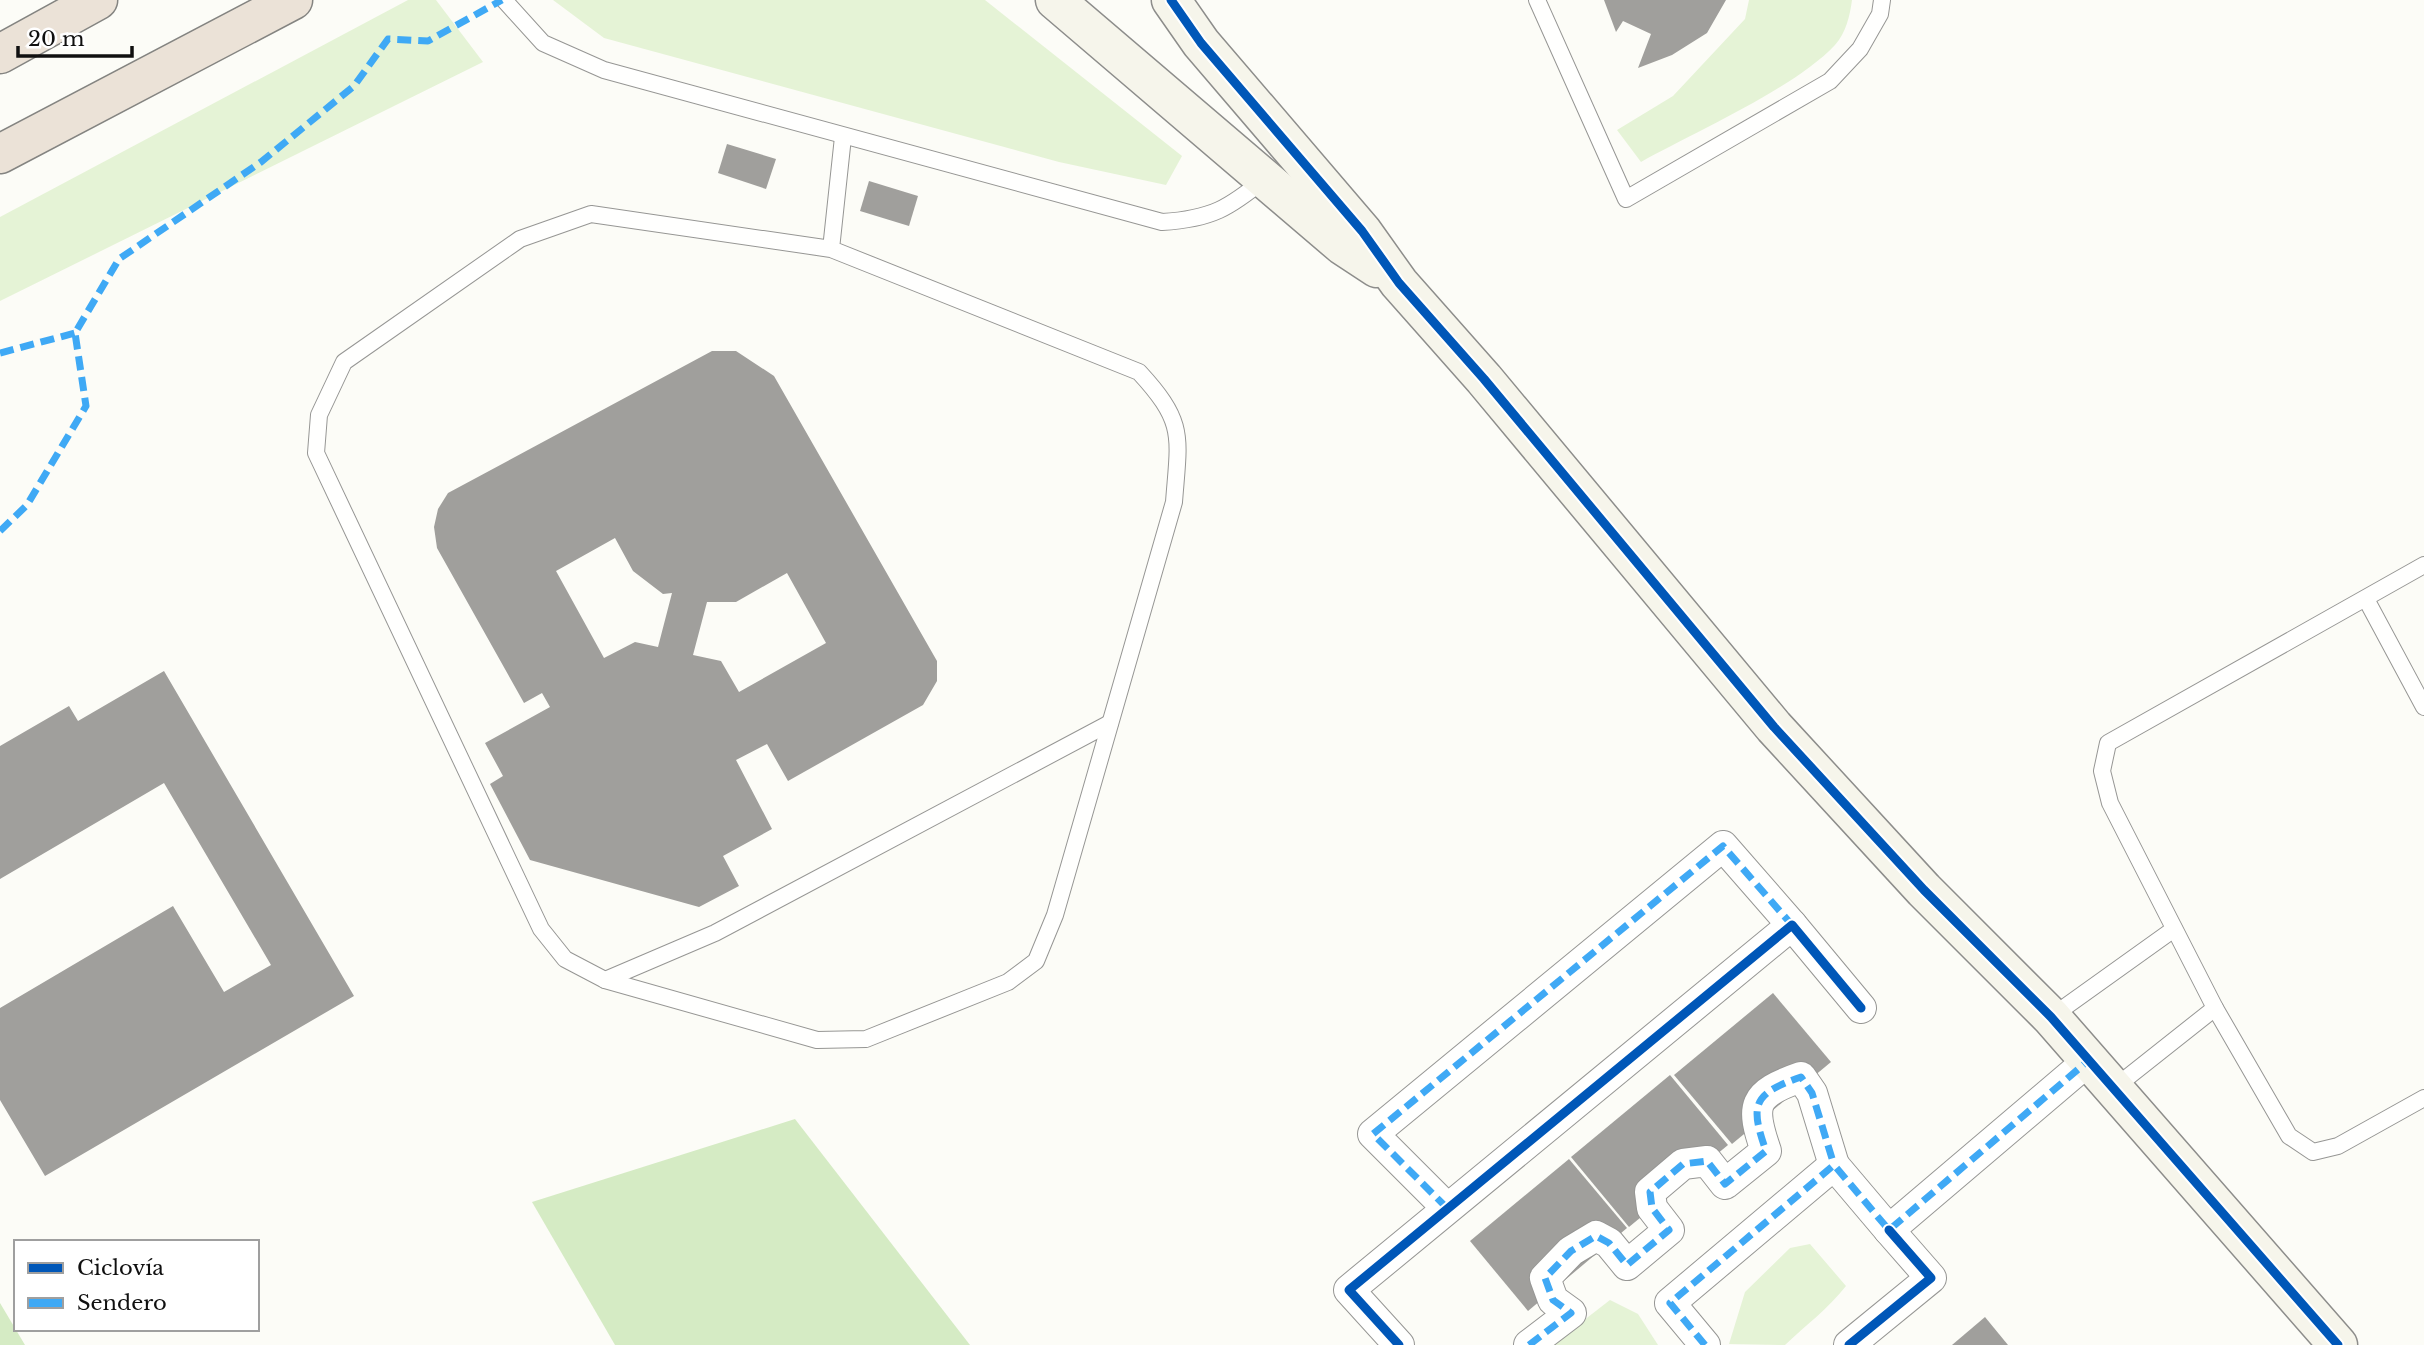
<svg xmlns="http://www.w3.org/2000/svg" width="2424" height="1345" font-family="'Libre Baskerville',serif">
<style>
.green{fill:#e5f3d6}
.forest{fill:#d5ebc4}
.building{fill:#a09f9c;fill-rule:evenodd}
.lines{fill:none;stroke-linecap:round;stroke-linejoin:round}
.lane-casing{stroke:#969694;stroke-width:18}
.street-casing{stroke:#969694;stroke-width:32}
.secondary-casing{stroke:#8d8d8b;stroke-width:41}
.highway-casing{stroke:#848481;stroke-width:41}
.lane{stroke:#fffffe;stroke-width:16}
.street{stroke:#fffffe;stroke-width:30}
.secondary{stroke:#f6f5eb;stroke-width:38}
.highway{stroke:#ebe2d7;stroke-width:38}
.quiet{stroke:#3fa9f5;stroke-width:7;stroke-dasharray:14 7;stroke-linecap:butt}
.cycleway-casing{stroke:#fff;stroke-width:13}
.cycleway{stroke:#0057b8;stroke-width:9}
</style>
<rect width="100%" height="100%" fill="#fcfcf7"/>
<g class="green">
<polygon points="408,0 436,0 483,62 0,301 0,217"/>
<polygon points="553,0 985,0 1182,156 1166,185 1059,162 604,38"/>
<path d="M1749 0H1852C1850 15 1846 33 1835 45 1795 88 1695 132 1641 162L1617 130 1673 96 1745 19Z"/>
<path d="M1810 1244 1846 1286C1828 1309 1806 1325 1785 1345L1729 1344 1745 1292 1790 1248Z"/>
<polygon points="1610,1300 1638,1314 1658,1345 1552,1345"/>
</g>
<g class="forest">
<polygon points="795,1119 970,1345 615,1345 532,1202"/>
<polygon points="0,1303 25,1345 0,1345"/>
</g>
<g class="building">
<polygon points="1604,0 1726,0 1707,33 1672,55 1638,68 1651,34 1623,21 1616,32"/>
<polygon points="727,144 776,159 766,189 718,173"/>
<polygon points="869,181 918,196 909,226 860,211"/>
<path d="M712 351H736L774 376 937 661V681L923 705 788 781 767 744 736 760 772 829 723 856 739 886 699 907 530 860 490 784 503 776 485 743 550 707 542 693 524 703 437 548 434 527 438 509 448 493ZM615 538 633 571 663 594 672 593 658 647 635 642 604 658 556 571ZM787 573 826 643 739 692 721 661 693 655 707 602H736Z"/>
<polygon points="164,671 354,996 45,1176 0,1100 0,1008 173,906 224,992 271,965 164,783 0,879 0,746 69,706 78,721"/>
<polygon points="1773,993 1831,1062 1732,1144 1674,1075"/>
<polygon points="1670,1075 1728,1145 1629,1227 1571,1157"/>
<polygon points="1569,1159 1627,1228 1528,1311 1470,1241"/>
<polygon points="1985,1317 2008,1345 1952,1345"/>
</g>
<g class="lines">
<defs>
<g id="lane">
<path d="M504 0 543 43 604 70 1162 222C1212 219 1229 208 1266 178"/>
<polyline points="1537,0 1626,199 1830,81 1860,49 1880,14 1882,0"/>
<path d="M831 249 591 214 520 239 344 362 319 415 316 453 541 929 565 959 605 980 817 1040 866 1039 1008 982 1036 961 1055 915 1174 502C1179 436 1186 423 1139 372L831 249 843 137"/>
<polyline points="2424,565 2108,743 2102,771 2110,803 2215,1008 2289,1136 2313,1152 2338,1146 2424,1098"/>
<polyline points="2366,599 2424,707"/>
<polyline points="605,980 715,933 1110,723"/>
<polyline points="2051,1017 2174,929"/>
<polyline points="2114,1088 2215,1008"/>
</g>
<g id="street">
<polyline points="1447,1208 1373,1134 1723,846 1792,925"/>
<polyline points="1399,1345 1349,1290 1792,925 1861,1008"/>
<path d="M1529 1345 1571 1313 1553 1300 1545 1278 1571 1251 1596 1236 1609 1243 1627 1265 1669 1230 1652 1208 1650 1192 1683 1164 1707 1161 1725 1184 1766 1151C1750 1105 1752 1094 1801 1077L1812 1093 1834 1165"/>
<polyline points="1705,1345 1670,1303 1834,1165 1889,1230 2089,1060"/>
<polyline points="1849,1345 1931,1278 1889,1230"/>
</g>
<g id="secondary">
<polyline points="1055,0 1342,245 1377,268"/>
<polyline points="1171,0 1201,43 1362,231 1399,283 1484,379 1774,727 1924,890 2051,1017 2338,1345"/>
</g>
<g id="highway">
<polyline points="0,54 98,0"/>
<polyline points="0,154 293,0"/>
</g>
</defs>
<use href="#lane" class="lane-casing"/>
<use href="#street" class="street-casing"/>
<use href="#secondary" class="secondary-casing"/>
<use href="#highway" class="highway-casing"/>
<use href="#lane" class="lane"/>
<use href="#street" class="street"/>
<use href="#secondary" class="secondary"/>
<use href="#highway" class="highway"/>
<g class="quiet">
<polyline points="0,353 75,333"/>
<polyline points="0,531 27,505 86,406 75,333 119,259 261,162 354,86 388,39 428,41 502,0"/>
<polyline points="1447,1208 1373,1134 1723,846 1792,925"/>
<path d="M1529 1345 1571 1313 1553 1300 1545 1278 1571 1251 1596 1236 1609 1243 1627 1265 1669 1230 1652 1208 1650 1192 1683 1164 1707 1161 1725 1184 1766 1151C1750 1105 1752 1094 1801 1077L1812 1093 1834 1165"/>
<polyline points="1705,1345 1670,1303 1834,1165 1889,1230 2089,1060"/>
</g>
<defs>
<g id="cycleway">
<polyline points="1171,0 1201,43 1362,231 1399,283 1484,379 1774,727 1924,890 2051,1017 2338,1345"/>
<polyline points="1399,1345 1349,1290 1792,925 1861,1008"/>
<polyline points="1849,1345 1931,1278 1889,1230"/>
</g>
</defs>
<use href="#cycleway" class="cycleway-casing"/>
<use href="#cycleway" class="cycleway"/>
</g>
<rect x="14" y="1240" width="245" height="91" fill="#ffffff" stroke="#9f9f9f" stroke-width="2"/>
<rect x="28" y="1263" width="35" height="10" fill="#0057b8" stroke="#9f9f9f" stroke-width="2"/>
<text x="77" y="1275" font-size="21" fill="#101010">Ciclovía</text>
<rect x="28" y="1298" width="35" height="10" fill="#3fa9f5" stroke="#9f9f9f" stroke-width="2"/>
<text x="77" y="1310" font-size="21" fill="#101010">Sendero</text>
<path d="M18 46v10h114v-10" fill="none" stroke="#101010" stroke-width="3.5"/>
<text x="28" y="46" font-size="21" fill="#101010" stroke="#ffffff" stroke-width="5" paint-order="stroke">20 m</text>
</svg>
